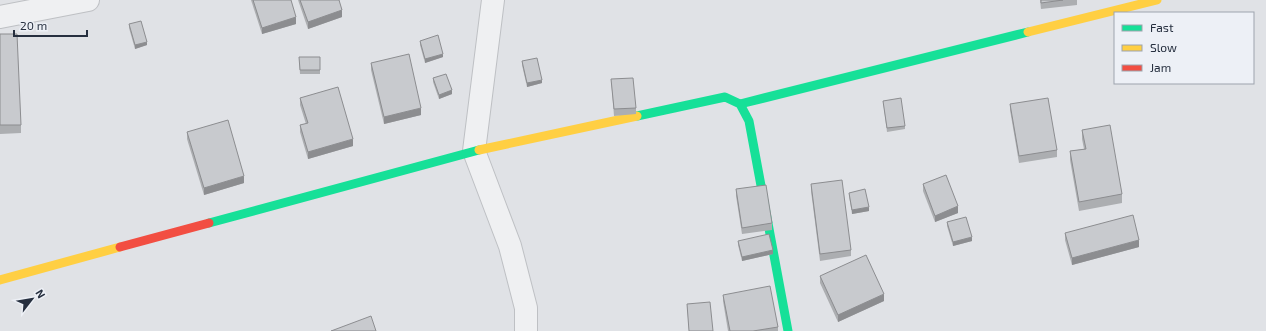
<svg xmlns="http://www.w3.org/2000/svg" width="1266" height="331" font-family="'Exo 2',sans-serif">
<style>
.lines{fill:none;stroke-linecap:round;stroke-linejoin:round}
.street-casing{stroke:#bec0c4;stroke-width:24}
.street{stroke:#eff0f2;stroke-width:22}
.fast{stroke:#16e098;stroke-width:9}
.slow{stroke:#ffcf43;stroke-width:9}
.jam{stroke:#f24e42;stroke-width:9}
.wall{fill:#acaeb1}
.shaded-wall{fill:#8c8d90}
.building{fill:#c8cace;stroke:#8c8d90}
</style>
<rect width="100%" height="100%" fill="#e0e2e6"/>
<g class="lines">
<defs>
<g id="street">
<polyline points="493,0 474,151 510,246 526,308 526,331"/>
<polyline points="0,17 88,0"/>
</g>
</defs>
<use href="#street" class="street-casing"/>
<use href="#street" class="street"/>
<g class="fast">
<polyline points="740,104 1028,32"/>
<polyline points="637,116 725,97 740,104 749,121 788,331"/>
<polyline points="209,223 479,150"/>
</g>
<g class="slow">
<polyline points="1028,32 1157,0"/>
<polyline points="479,150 637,116"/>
<polyline points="0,280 120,247"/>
</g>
<polyline class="jam" points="120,247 209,223"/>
</g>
<g class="wall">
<polygon points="251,0 291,0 296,24 262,34"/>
<polygon points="298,0 339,0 342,17 308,29"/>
<polygon points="1040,0 1077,0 1077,5 1041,9"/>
<polygon points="129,24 147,45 135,49 129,28"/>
<polygon points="0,34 21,125 21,133 0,134"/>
<polygon points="420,41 443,57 425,63 420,45"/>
<polygon points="299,57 320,57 320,74 300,74"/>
<polygon points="522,61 542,83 527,87 522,65"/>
<polygon points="371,63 421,115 384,124 371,70"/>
<polygon points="433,78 452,94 439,99 433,82"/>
<polygon points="611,79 636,108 636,114 614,116"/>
<polygon points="300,98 353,146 308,159 300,132 300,125 306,124 300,105"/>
<polygon points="883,101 905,126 905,129 887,132"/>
<polygon points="1010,104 1057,150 1057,157 1019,163 1010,110"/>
<polygon points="1082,130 1122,194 1122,203 1079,211 1070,160 1070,151 1084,149 1082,139"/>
<polygon points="187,132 244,183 204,195 187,139"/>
<polygon points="811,184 851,250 851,256 820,261 811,191"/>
<polygon points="923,184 958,213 935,222 923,191"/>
<polygon points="736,189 772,223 772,230 742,234 736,196"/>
<polygon points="849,193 869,211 852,214 849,196"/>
<polygon points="947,222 972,241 953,246 947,226"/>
<polygon points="1065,233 1139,247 1072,265 1065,240"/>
<polygon points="738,241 773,254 742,261 738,245"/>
<polygon points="820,276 884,301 838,322 820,283"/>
<polygon points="723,295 778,327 778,331 728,331 723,301"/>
<polygon points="687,304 713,331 689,331"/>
</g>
<g class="shaded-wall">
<polygon points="342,10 342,17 308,29 308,22"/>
<polygon points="296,17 296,24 262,34 262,28"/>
<polygon points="147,42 147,45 135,49 135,45"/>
<polygon points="443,54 443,57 425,63 425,59"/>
<polygon points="542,80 542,83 527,87 527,83"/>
<polygon points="452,90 452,94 439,99 439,95"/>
<polygon points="421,108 421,115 384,124 384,117"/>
<polygon points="353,139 353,146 308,159 308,152"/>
<polygon points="244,176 244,183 204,195 204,188"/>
<polygon points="958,206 958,213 935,222 935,216"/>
<polygon points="869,207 869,211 852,214 852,210"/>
<polygon points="972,237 972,241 953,246 953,242"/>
<polygon points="1139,240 1139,247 1072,265 1072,258"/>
<polygon points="773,250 773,254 742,261 742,257"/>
<polygon points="884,294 884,301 838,322 838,315"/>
</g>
<g class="building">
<polygon points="253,0 291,0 296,17 262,28"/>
<polygon points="300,0 339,0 342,10 308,22"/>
<polygon points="1041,0 1063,0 1041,3"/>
<polygon points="141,21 147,42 135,45 129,24"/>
<polygon points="0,34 17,34 21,125 0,125"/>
<polygon points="438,35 443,54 425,59 420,41"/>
<polygon points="409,54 421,108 384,117 371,63"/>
<polygon points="299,57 320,57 320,70 300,70"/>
<polygon points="537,58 542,80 527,83 522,61"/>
<polygon points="446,74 452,90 439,95 433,78"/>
<polygon points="633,78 636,108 614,109 611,79"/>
<polygon points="338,87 353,139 308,152 300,125 308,123 300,98"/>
<polygon points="901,98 905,126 887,128 883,101"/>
<polygon points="1048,98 1057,150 1019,156 1010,104"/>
<polygon points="228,120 244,176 204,188 187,132"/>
<polygon points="1110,125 1122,194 1079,202 1070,151 1086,149 1082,130"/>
<polygon points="946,175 958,206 935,216 923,184"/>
<polygon points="842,180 851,250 820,254 811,184"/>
<polygon points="766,185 772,223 742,228 736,189"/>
<polygon points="865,189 869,207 852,210 849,193"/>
<polygon points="1133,215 1139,240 1072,258 1065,233"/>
<polygon points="966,217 972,237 953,242 947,222"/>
<polygon points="769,234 773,250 742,257 738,241"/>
<polygon points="866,255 884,294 838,315 820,276"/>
<polygon points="770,286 778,327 753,331 730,331 723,295"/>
<polygon points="710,302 713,331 689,331 687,304"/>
<polygon points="371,316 376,331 331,331"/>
</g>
<rect x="1114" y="12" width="140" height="72" fill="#edf0f6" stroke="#9da3ad"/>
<rect x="1122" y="25" width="20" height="6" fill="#16e098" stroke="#9da3ad"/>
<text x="1150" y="32" font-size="12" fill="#262f3f">Fast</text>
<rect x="1122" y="45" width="20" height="6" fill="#ffcf43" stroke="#9da3ad"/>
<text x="1150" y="52" font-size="12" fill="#262f3f">Slow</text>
<rect x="1122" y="65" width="20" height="6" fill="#f24e42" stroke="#9da3ad"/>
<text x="1150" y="72" font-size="12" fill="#262f3f">Jam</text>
<g transform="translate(32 299) rotate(59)" stroke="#edf0f6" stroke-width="3" paint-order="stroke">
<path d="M0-3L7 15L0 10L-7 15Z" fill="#262f3f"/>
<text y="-6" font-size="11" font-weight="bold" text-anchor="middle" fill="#262f3f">N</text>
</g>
<path d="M14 30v6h73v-6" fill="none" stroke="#262f3f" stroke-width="2"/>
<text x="20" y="30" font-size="12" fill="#262f3f" stroke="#edf0f6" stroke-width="3" paint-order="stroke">20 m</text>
</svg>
